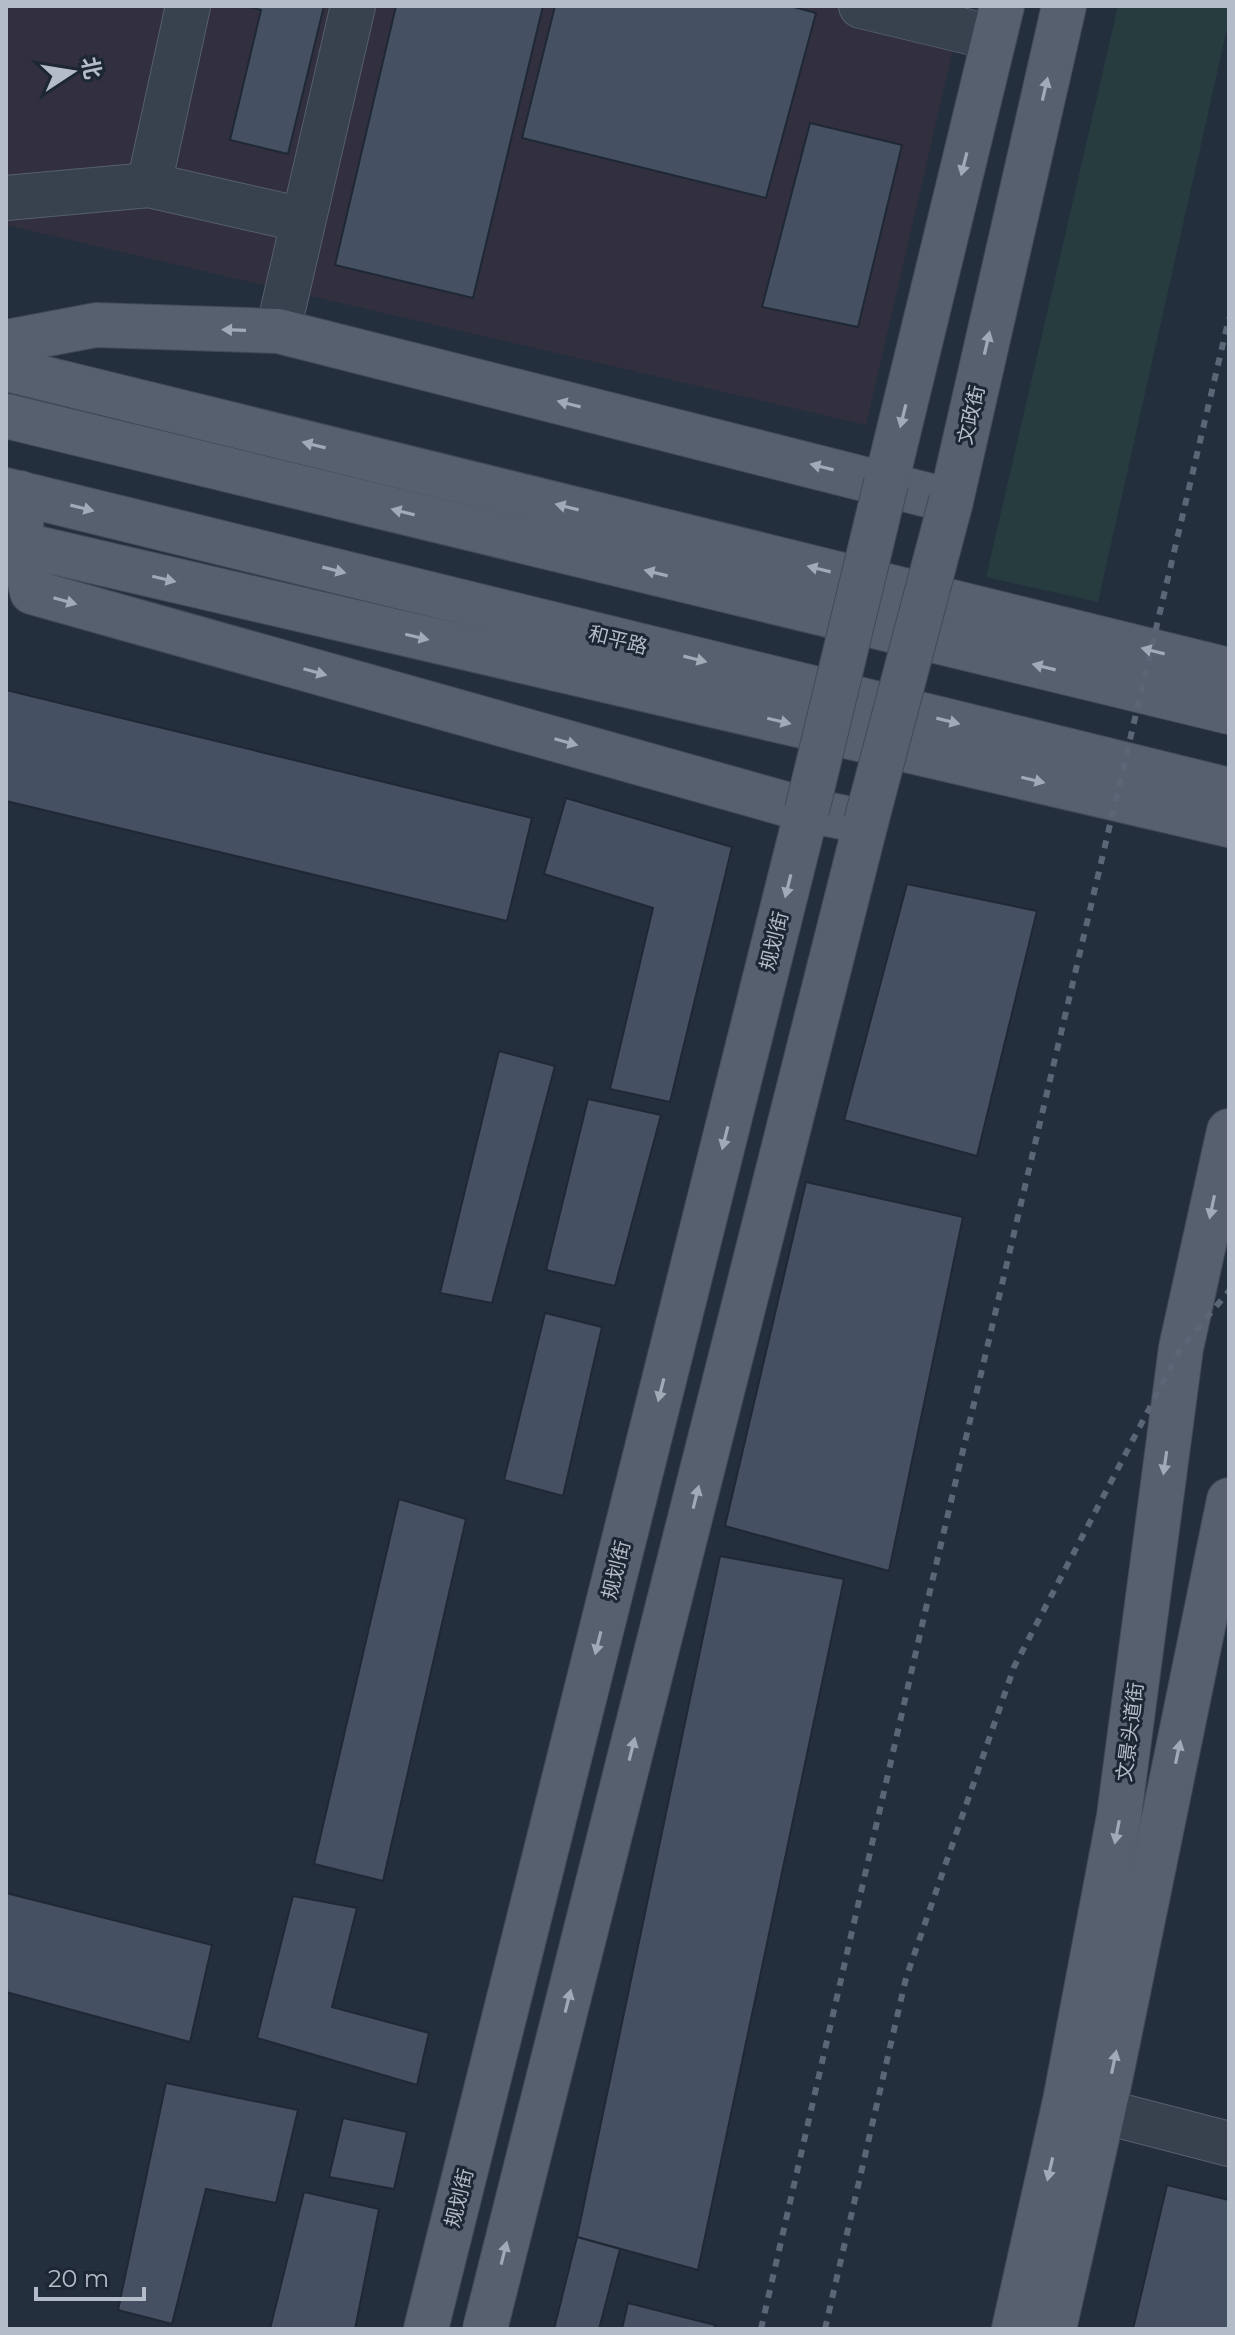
<svg xmlns="http://www.w3.org/2000/svg" width="1235" height="2335" font-family="Montserrat,'Noto Sans SC',sans-serif">
<style>
.medical{fill:#32303f}
.green{fill:#263c3f}
.building{fill:#455162;stroke:#1f2835;stroke-width:2}
.lines{fill:none;stroke-linecap:round;stroke-linejoin:round}
.minor-casing{stroke:#565f6c;stroke-width:46}
.major-casing{stroke:#414a57;stroke-width:46}
.minor{stroke:#38414e;stroke-width:44}
.major{stroke:#56606e;stroke-width:44}
.rail{stroke:#5a6575;stroke-width:6;stroke-dasharray:8 8;stroke-linecap:butt}
.major-bridge-casing{stroke:#414a57;stroke-width:46;stroke-linecap:butt}
.major-bridge{stroke:#56606e;stroke-width:44}
.oneway{fill:#a1aab7}
.labels{text-anchor:middle;dominant-baseline:central;stroke-width:6;stroke-linejoin:round;paint-order:stroke}
.street-label{font-size:20px;fill:#b4bcc9;stroke:#1d2633}
</style>
<rect width="100%" height="100%" fill="#242f3e"/>
<polygon class="medical" points="6,6 963,6 866,425 6,225"/>
<polygon class="green" points="1118,6 1229,6 1229,20 1098,602 986,577"/>
<g class="building">
<polygon points="245,6 324,6 288,154 230,140 261,10"/>
<polygon points="396,6 543,6 473,298 335,265"/>
<polygon points="555,6 790,6 816,13 766,198 522,138"/>
<polygon points="810,123 902,145 858,327 762,307"/>
<polygon points="6,690 532,818 507,921 6,801"/>
<polygon points="566,798 732,847 670,1102 610,1089 653,908 544,874"/>
<polygon points="907,884 1037,911 977,1156 844,1120"/>
<polygon points="499,1051 555,1066 492,1303 440,1293"/>
<polygon points="588,1099 661,1115 615,1286 546,1270"/>
<polygon points="806,1182 963,1217 889,1571 725,1526"/>
<polygon points="545,1313 602,1327 563,1496 504,1480"/>
<polygon points="399,1499 466,1519 383,1881 314,1864"/>
<polygon points="720,1556 844,1579 698,2270 577,2237"/>
<polygon points="6,1893 212,1945 190,2042 6,1992"/>
<polygon points="293,1896 357,1908 332,2007 429,2033 417,2085 257,2038"/>
<polygon points="166,2083 298,2110 276,2203 206,2189 172,2324 118,2310"/>
<polygon points="343,2118 407,2132 394,2189 329,2177"/>
<polygon points="1167,2185 1229,2200 1228,2329 1133,2329"/>
<polygon points="304,2192 379,2209 355,2329 270,2329"/>
<polygon points="577,2237 620,2249 599,2329 554,2329"/>
<polygon points="628,2303 715,2325 714,2329 622,2329"/>
</g>
<g class="lines">
<defs>
<g id="minor">
<polyline points="861,6 994,38"/>
<polyline points="149,185 188,6"/>
<polyline points="6,198 149,185 303,220"/>
<polyline points="278,331 353,6"/>
<polyline points="1067,2102 1229,2144"/>
</g>
<g id="major">
<polyline points="6,342 96,325 278,331 951,501 1064,6"/>
<polyline points="6,369 1229,670"/>
<polyline points="6,416 1229,712"/>
<polyline points="886,483 1002,6"/>
<polyline points="6,490 1229,790"/>
<polyline points="20,493 22,546 32,592 807,810 866,822 485,2329"/>
<polyline points="6,541 1229,825"/>
<polyline points="426,2329 807,810"/>
<polyline points="1014,2329 1065,2101 1119,1816 1181,1348 1229,1131"/>
<polyline points="1054,2329 1110,2080 1229,1500"/>
</g>
</defs>
<use href="#minor" class="minor-casing"/>
<use href="#major" class="major-casing"/>
<use href="#minor" class="minor"/>
<use href="#major" class="major"/>
<g class="rail">
<polyline points="761,2329 929,1595 1229,318"/>
<polyline points="825,2329 906,1978 1014,1667 1181,1348 1229,1291"/>
</g>
<defs>
<g id="major-bridge">
<polyline points="807,810 886,483"/>
<polyline points="866,822 951,501"/>
</g>
</defs>
<use href="#major-bridge" class="major-bridge-casing"/>
<use href="#major-bridge" class="major-bridge"/>
</g>
<defs><path id="oneway-solid" d="M-6-.8H1V-3.2L6.5 0L1 3.2V.8H-6Z" transform="scale(2)"/></defs>
<g class="oneway">
<use href="#oneway-solid" transform="translate(1045 89) rotate(-77)"/>
<use href="#oneway-solid" transform="translate(964 164) rotate(104)"/>
<use href="#oneway-solid" transform="translate(234 330) rotate(-178)"/>
<use href="#oneway-solid" transform="translate(987 343) rotate(-77)"/>
<use href="#oneway-solid" transform="translate(569 404) rotate(-166)"/>
<use href="#oneway-solid" transform="translate(903 416) rotate(104)"/>
<use href="#oneway-solid" transform="translate(314 445) rotate(-166)"/>
<use href="#oneway-solid" transform="translate(822 467) rotate(-166)"/>
<use href="#oneway-solid" transform="translate(567 507) rotate(-166)"/>
<use href="#oneway-solid" transform="translate(82 508) rotate(14)"/>
<use href="#oneway-solid" transform="translate(403 512) rotate(-166)"/>
<use href="#oneway-solid" transform="translate(819 569) rotate(-166)"/>
<use href="#oneway-solid" transform="translate(334 570) rotate(14)"/>
<use href="#oneway-solid" transform="translate(656 573) rotate(-166)"/>
<use href="#oneway-solid" transform="translate(164 579) rotate(13)"/>
<use href="#oneway-solid" transform="translate(65 601) rotate(16)"/>
<use href="#oneway-solid" transform="translate(417 637) rotate(13)"/>
<use href="#oneway-solid" transform="translate(1153 651) rotate(-166)"/>
<use href="#oneway-solid" transform="translate(695 659) rotate(14)"/>
<use href="#oneway-solid" transform="translate(1044 667) rotate(-166)"/>
<use href="#oneway-solid" transform="translate(315 672) rotate(16)"/>
<use href="#oneway-solid" transform="translate(779 721) rotate(13)"/>
<use href="#oneway-solid" transform="translate(948 721) rotate(14)"/>
<use href="#oneway-solid" transform="translate(566 742) rotate(16)"/>
<use href="#oneway-solid" transform="translate(1033 780) rotate(13)"/>
<use href="#oneway-solid" transform="translate(788 886) rotate(104)"/>
<use href="#oneway-solid" transform="translate(725 1138) rotate(104)"/>
<use href="#oneway-solid" transform="translate(1212 1207) rotate(102)"/>
<use href="#oneway-solid" transform="translate(661 1390) rotate(104)"/>
<use href="#oneway-solid" transform="translate(1165 1463) rotate(98)"/>
<use href="#oneway-solid" transform="translate(696 1497) rotate(-76)"/>
<use href="#oneway-solid" transform="translate(598 1643) rotate(104)"/>
<use href="#oneway-solid" transform="translate(632 1749) rotate(-76)"/>
<use href="#oneway-solid" transform="translate(1178 1752) rotate(-78)"/>
<use href="#oneway-solid" transform="translate(1117 1832) rotate(101)"/>
<use href="#oneway-solid" transform="translate(568 2001) rotate(-76)"/>
<use href="#oneway-solid" transform="translate(1114 2062) rotate(-78)"/>
<use href="#oneway-solid" transform="translate(1050 2169) rotate(103)"/>
<use href="#oneway-solid" transform="translate(504 2253) rotate(-76)"/>
</g>
<g class="labels">
<g class="street-label">
<text transform="translate(971 415) rotate(-77)">文政街</text>
<text transform="translate(618 640) rotate(14)">和平路</text>
<text transform="translate(774 941) rotate(-76)">规划街</text>
<text transform="translate(616 1570) rotate(-76)">规划街</text>
<text transform="translate(1130 1732) rotate(-83)">文景头道街</text>
<text transform="translate(459 2198) rotate(-76)">规划街</text>
</g>
</g>
<rect width="1235" height="2335" fill="none" stroke="#b4bcc9" stroke-width="16"/>
<g transform="translate(72 72) rotate(78)" stroke="#1d2633" stroke-width="6" paint-order="stroke">
<path d="M0-6L14 30L0 20L-14 30Z" fill="#b4bcc9"/>
<text y="-12" font-size="22" font-weight="bold" text-anchor="middle" fill="#b4bcc9">北</text>
</g>
<path d="M36 2287v12h108v-12" fill="none" stroke="#b4bcc9" stroke-width="4"/>
<text x="48" y="2287" font-size="24" fill="#b4bcc9" stroke="#1d2633" stroke-width="6" paint-order="stroke">20 m</text>
</svg>
